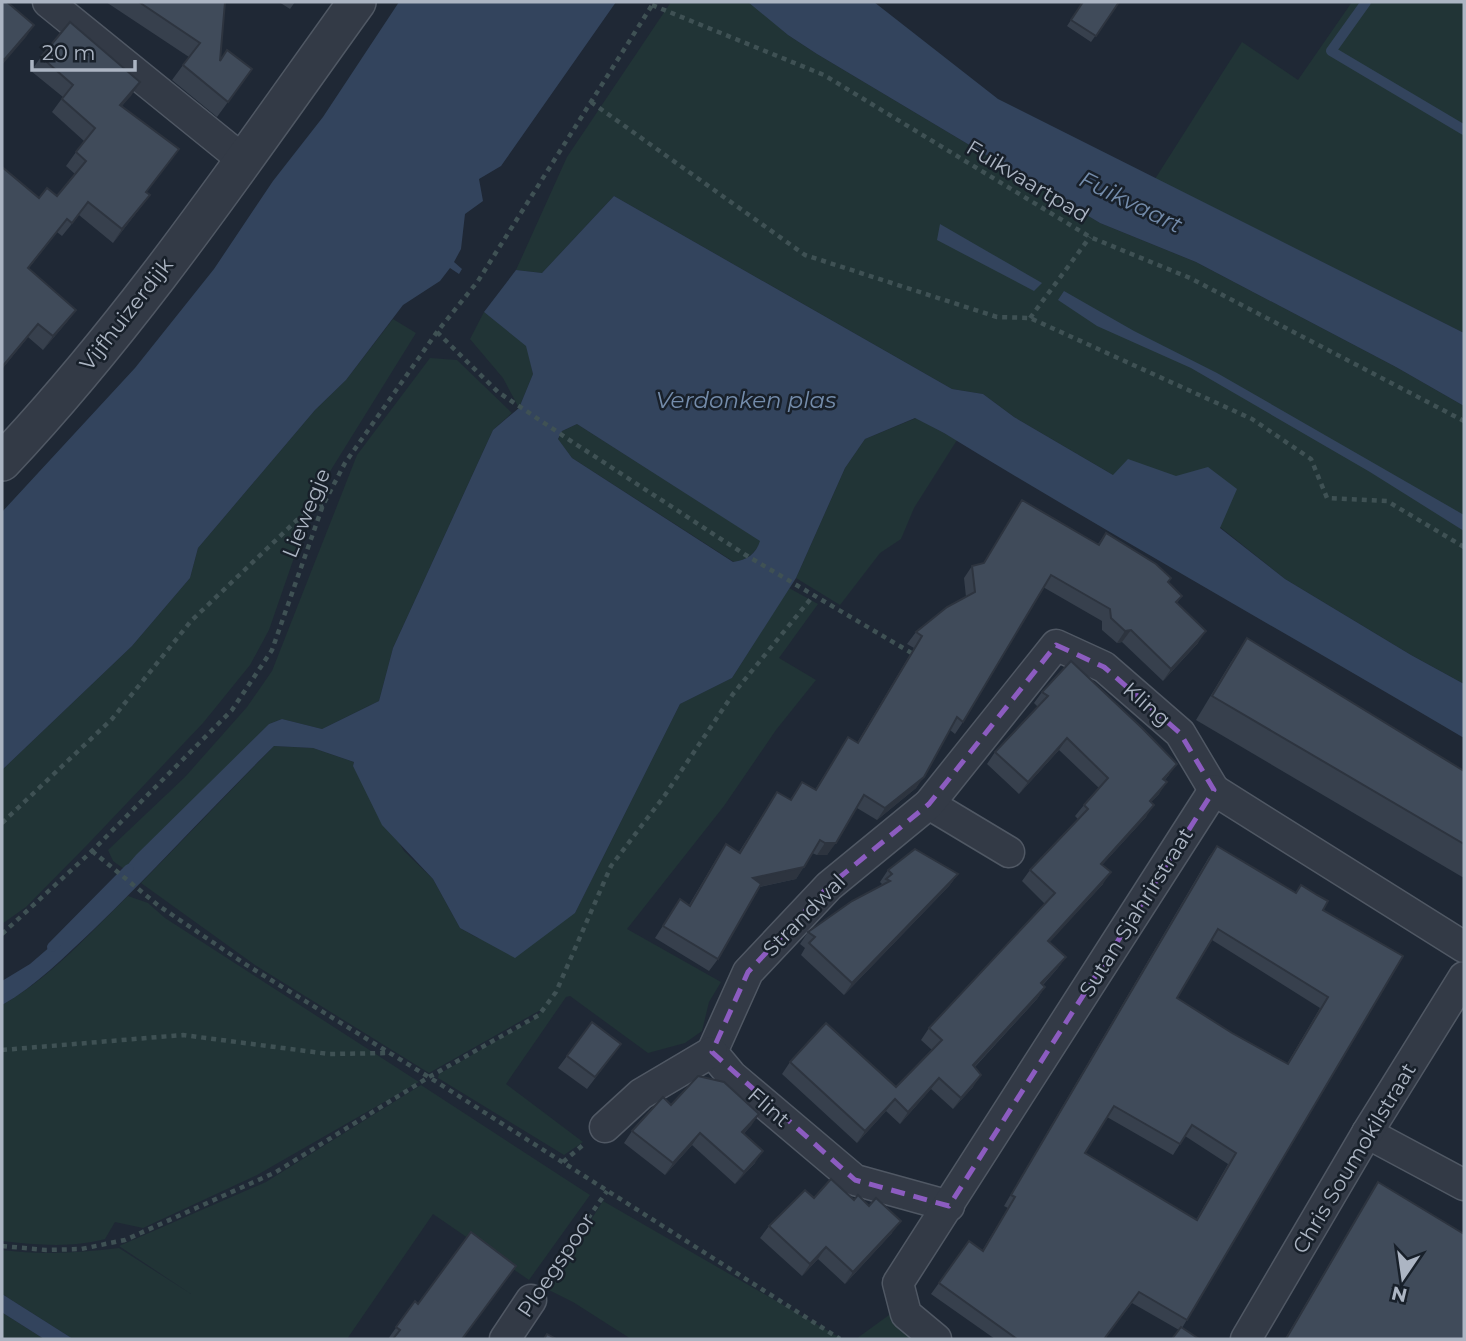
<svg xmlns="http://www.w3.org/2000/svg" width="1466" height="1341" font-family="Montserrat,sans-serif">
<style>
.green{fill:#213436}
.water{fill:#33445d;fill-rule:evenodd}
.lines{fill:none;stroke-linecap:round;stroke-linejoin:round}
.stream{stroke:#33445d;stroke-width:10}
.minor-casing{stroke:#505864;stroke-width:33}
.tertiary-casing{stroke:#505864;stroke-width:40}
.path{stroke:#3f5154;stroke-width:4.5;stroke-dasharray:5 5;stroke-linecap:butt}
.minor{stroke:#333a46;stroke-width:30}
.tertiary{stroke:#333a46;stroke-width:37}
.wall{fill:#37404d;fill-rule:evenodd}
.shaded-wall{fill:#2d343f}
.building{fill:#404b5a;stroke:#2d343f;stroke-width:2;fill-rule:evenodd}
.marked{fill:none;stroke:#8c5cc0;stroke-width:5;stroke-dasharray:14 9;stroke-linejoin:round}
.labels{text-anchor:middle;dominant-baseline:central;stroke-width:5;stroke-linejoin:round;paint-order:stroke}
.street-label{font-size:21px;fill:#acb5c3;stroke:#18202a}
.water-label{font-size:23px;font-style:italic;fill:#748cab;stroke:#18202a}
</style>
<rect width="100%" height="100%" fill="#1f2835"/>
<g class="green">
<polygon points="671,2 751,2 788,35 817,54 1100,223 1196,262 1396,367 1464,406 1464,684 1411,655 1285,579 1220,527 1113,475 1014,417 983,394 952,389 614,196 542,273 516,270 567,157"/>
<polygon points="1352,2 1464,2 1464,333 1155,179 1242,42 1298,80"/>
<polygon points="484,312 527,346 533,374 519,408 503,378 470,339"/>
<polygon points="393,319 416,333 316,494 269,630 250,665 203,723 89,843 26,907 2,924 2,770 132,646 190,578 198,548 315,410 346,380"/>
<polygon points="430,358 457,360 512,413 493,430 393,648 379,701 322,729 282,719 269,724 124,869 113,861 108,850 185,777 247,707 272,671 357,455"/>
<polygon points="916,418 957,440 914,508 901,539 880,553 840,605 796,578 845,468 865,439"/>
<path d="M577 424 761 541C755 554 747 560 734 562L572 458 558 440 562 431Z"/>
<polygon points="789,588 818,604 779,658 816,680 776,730 724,806 627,929 721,982 709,1002 702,1031 685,1043 648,1053 570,996 566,997 506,1084 583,1142 564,1155 438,1078 439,1074 534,1019 544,1008 429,1073 255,965 141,883 274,746 313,748 354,762 353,766 404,851 433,879 460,928 478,938 575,913 680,704 732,678"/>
<path d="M128 896 148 903 165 918 419 1082 257 1175 143 1228 115 1222 105 1239C72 1248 36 1245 2 1241V1005C50 978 89 934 128 896Z"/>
<path d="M421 1085 590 1195 529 1280 433 1214 347 1339H73L2 1294V1250C41 1255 79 1253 119 1248L191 1294 119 1246 266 1182Z"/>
<polygon points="603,1201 842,1339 631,1339 573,1302 547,1289"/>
<polygon points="896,1310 916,1339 856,1339"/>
<polygon points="2,1313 3,1313 44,1339 2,1339"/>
</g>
<g class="water">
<polygon points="399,2 616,2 501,166 479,179 483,201 465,214 461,249 454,262 462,269 459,274 450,268 440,281 403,305 346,380 315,410 198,548 190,578 132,646 2,770 2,512 135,368 214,269 273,181 323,117"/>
<polygon points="748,2 874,2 998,99 1464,333 1464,406 1396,367 1196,262 1100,223 817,54 788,35"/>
<path d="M614 196 952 389 983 394 1014 417 1113 475 1128 459 1176 476 1208 467 1237 489 1220 528 1285 579 1411 655 1464 684V738C1291 636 1116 538 944 433L915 418 865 439 845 468 796 578 732 678 680 704 575 913 515 958 460 928 433 879 382 825 353 766 354 762 313 748 274 746C213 806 155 870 93 930 65 956 36 986 2 1005V981L30 964 102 902 118 882 124 869 136 855 269 724 282 719 322 729 379 701 393 648 493 430 519 408 533 374 526 346 484 312 516 270 542 273ZM577 424 760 541C756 554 747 560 733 562L572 458 558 439 562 431Z"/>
<polygon points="940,224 1042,283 1034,291 937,240"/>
<polygon points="1064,291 1134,331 1217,373 1464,515 1464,531 1370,472 1191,368 1097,326 1058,300"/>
<polygon points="2,1294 73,1339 44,1339 3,1313"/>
</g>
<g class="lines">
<g class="stream">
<polyline points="1366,2 1331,51 1464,130"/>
<polyline points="52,947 129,869"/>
</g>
<defs>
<g id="minor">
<polyline points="48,2 243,160"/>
<polyline points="929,804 1009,852"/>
<polyline points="712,1052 748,972 829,886 929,804 1056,645 1104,667 1180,733 1214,790"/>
<polyline points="712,1052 732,1076 855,1180 949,1206"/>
<polyline points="605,1127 641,1094 712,1052"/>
<polyline points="1367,1133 1464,1185"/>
<polyline points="505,1339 531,1300"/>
<polyline points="936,1339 906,1314 898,1283 1214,790 1464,947"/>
<polyline points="1246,1339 1367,1133 1464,977"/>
</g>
<path id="tertiary" d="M2 462C135 321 244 159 357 2"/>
</defs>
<use href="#minor" class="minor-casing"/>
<use href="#tertiary" class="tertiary-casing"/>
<g class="path">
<polyline points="652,5 824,75 1090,237 1190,278 1464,421"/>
<polyline points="591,102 805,255 997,317 1030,318 1252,419 1311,459 1327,498 1387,501 1464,547"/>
<polyline points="1030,318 1090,237"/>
<polyline points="437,332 498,392 568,439 744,554 915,655"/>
<polyline points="2,823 112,719 191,621 297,520 323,505"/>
<polyline points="92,851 159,906 245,964 432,1079 840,1339"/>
<polyline points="2,934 92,851 232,710 272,650 323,505 345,463 437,332 478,281 654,2"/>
<polyline points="2,1050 183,1035 329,1054 388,1053"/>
<polyline points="563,1162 583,1145"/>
<polyline points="2,1246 46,1250 81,1249 125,1240 276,1172 429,1077 539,1015 556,992 611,866 665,795 733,694 813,596"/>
<polyline points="548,1276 607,1191"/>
</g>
<use href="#minor" class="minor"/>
<use href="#tertiary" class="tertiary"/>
</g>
<g class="wall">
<polygon points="106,2 225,2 220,60 252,69 217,117 172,80 189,57"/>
<polygon points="279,2 295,2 290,9"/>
<polygon points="1083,2 1119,2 1091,42 1067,26"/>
<polygon points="41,57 140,82 122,106 147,193 150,195 113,243 79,215 62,236 57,232 28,269 76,310 66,323 43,350 28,337 2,369 39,198 57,196 75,174 66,166 84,141 52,112 63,97 31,71"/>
<polygon points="1022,500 1098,544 1106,533 1168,582 1182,596 1177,603 1198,643 1163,681 1122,642 1117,643 1102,630 1102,621 1043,587 963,722 955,734 950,730 916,788 877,820 857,808 827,855 817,855 812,853 796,879 760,887 718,959 709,971 655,938 680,899 689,905 718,856 726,844 739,852 777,792 790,800 802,782 815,790 848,737 857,743 914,648 907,644 916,632 966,597 964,578 972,566 983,564"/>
<polygon points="1247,638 1464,771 1464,878 1196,720 1231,662"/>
<polygon points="1042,692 1169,775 1165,780 1159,794 1151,802 1146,817 1102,865 1103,884 1049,942 1066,957 1057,969 1043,985 1045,987 1037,999 975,1067 973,1087 953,1109 931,1089 900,1124 886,1111 857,1143 782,1074 790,1062 896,1087 932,1050 921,1040 929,1028 1045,904 1022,881 1030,870 1078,819 1075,816 1084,805 1099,788 1059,750 1019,794 987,764 995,752 1038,707 1034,703"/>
<path d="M1217 846 1296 893 1301 885 1323 910 1403 956 1182 1328 1179 1330 1132 1303 1105 1338 1107 1339H995L931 1294 969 1241 982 1251 1008 1208 1004 1206 1209 857ZM1212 940 1320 1008 1287 1064 1232 1033 1177 998ZM1107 1117 1173 1155 1185 1136 1228 1164 1196 1220 1085 1153Z"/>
<polygon points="888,870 958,874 949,886 844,995 801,955 805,948 800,944 808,932 880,886 882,884 880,882"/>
<polygon points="621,1044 587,1089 558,1068 567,1056"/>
<polygon points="671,1105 759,1114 744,1134 755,1163 735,1184 692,1145 665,1175 624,1143 632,1131"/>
<polygon points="1378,1182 1464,1339 1285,1339 1371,1193"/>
<polygon points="814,1198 892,1233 845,1284 818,1259 802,1276 760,1238 769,1226"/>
<polygon points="415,1301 463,1339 388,1339"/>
</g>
<g class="shaded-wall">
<polygon points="34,25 26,37 2,65 4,60"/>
<polygon points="140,82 131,96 111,118 120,105"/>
<polygon points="150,195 140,208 113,243 122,229"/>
<polygon points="67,219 57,232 18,282 28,268"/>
<polygon points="76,310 66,323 43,350 53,336"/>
<polygon points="38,324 28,337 2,369 2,367"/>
<polygon points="1131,630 1122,642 1117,643 1125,631"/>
<polygon points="1206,631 1198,643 1163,681 1171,669"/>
<polygon points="1067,738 1059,750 1019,794 1028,782"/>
<polygon points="1177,764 1169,775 1155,790 1163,779"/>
<polygon points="924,777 916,788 877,820 885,808"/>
<polygon points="1167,782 1159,794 1141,812 1150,801"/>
<polygon points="1154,805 1146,817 1093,875 1101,864"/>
<polygon points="825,843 836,843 827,855 817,855"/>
<polygon points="804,867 796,879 744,890 753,878"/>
<polygon points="1111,872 1103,884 1040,953 1048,941"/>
<polygon points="958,874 949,886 844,995 852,983"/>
<polygon points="1066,957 1057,969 1033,995 1041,983"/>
<polygon points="1045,987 1037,999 965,1077 973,1065"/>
<polygon points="981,1075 973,1087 953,1109 961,1098"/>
<polygon points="939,1078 931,1089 900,1124 908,1112"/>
<polygon points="895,1099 886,1111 857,1143 865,1131"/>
<polygon points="759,1114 751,1126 734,1144 742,1132"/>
<polygon points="700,1133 692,1145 665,1175 673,1163"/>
<polygon points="763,1151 755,1163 735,1184 744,1172"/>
<polygon points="901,1221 892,1233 845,1284 853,1272"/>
<polygon points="826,1247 818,1259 802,1276 810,1264"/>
</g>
<g class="building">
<polygon points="2,2 7,2 34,25 4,60 2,58"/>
<polygon points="139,2 225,2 220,61 227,50 252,69 228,102 183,65 200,43"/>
<polygon points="1083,2 1119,2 1096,36 1071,20"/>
<polygon points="70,22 140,82 120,105 179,149 146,192 150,195 122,229 88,202 72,223 67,219 28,268 76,310 53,336 38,324 2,367 2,167 39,198 47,188 57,196 86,161 76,152 95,128 62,99 73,85 41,57"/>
<polygon points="1022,500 1099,545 1106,533 1156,564 1171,578 1168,582 1182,596 1176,602 1206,631 1171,669 1131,630 1125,631 1111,618 1110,609 1051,575 963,722 957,717 924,777 885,808 864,795 836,843 825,843 820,840 804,867 753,878 761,884 718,959 663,926 680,899 690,906 726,844 740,853 777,792 791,800 802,782 816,790 848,737 858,743 922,636 916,632 947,607 975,592 972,566 984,563"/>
<polygon points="1247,638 1464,771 1464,844 1212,696"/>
<polygon points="1071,661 1142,728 1177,764 1163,779 1167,782 1150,801 1154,805 1101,864 1111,872 1048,941 1066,957 1041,983 1045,987 973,1065 981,1075 961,1098 939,1078 908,1112 895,1099 865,1131 790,1062 826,1023 896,1087 942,1040 929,1028 1055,893 1030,870 1088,809 1084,805 1108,778 1067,738 1028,782 995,752 1048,696 1042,692"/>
<path d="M1217 846 1296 893 1301 885 1317 895 1328 901 1323 910 1403 956 1187 1320 1139 1292 1105 1338 1107 1339H1017L939 1283 969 1241 983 1251 1015 1197 1011 1195ZM1218 929 1328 997 1288 1064 1232 1033 1177 998ZM1114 1106 1180 1144 1192 1125 1236 1153 1197 1220 1085 1153Z"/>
<polygon points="915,849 958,874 852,983 809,943 815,937 808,932 852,901 890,881 886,879 892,874 888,870"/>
<polygon points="592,1022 621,1044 595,1077 567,1056"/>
<polygon points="698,1076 724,1082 759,1114 742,1132 763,1151 744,1172 700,1133 673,1163 632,1131 663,1097 671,1105"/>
<polygon points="831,1179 854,1200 858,1195 869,1206 876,1198 901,1221 853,1272 826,1247 810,1264 769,1226 805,1190 814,1198"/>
<polygon points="1378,1182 1464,1234 1464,1339 1286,1339"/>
<polygon points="471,1232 516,1266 462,1339 393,1339 400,1330 396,1327 415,1301 418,1304"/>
<polygon points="1181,1327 1199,1339 1172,1339"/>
<polygon points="547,1334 556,1339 544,1339"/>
</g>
<path class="marked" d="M1056 645 1104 667 1180 733 1214 790 949 1206 855 1180 712 1052 748 972 829 886 929 804Z"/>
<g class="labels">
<g class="street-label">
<text transform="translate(1028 181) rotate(31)">Fuikvaartpad</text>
<text transform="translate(126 314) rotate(-52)">Vijfhuizerdijk</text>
<text transform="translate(306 513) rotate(-68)">Liewegje</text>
<text transform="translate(1147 704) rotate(41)">Kling</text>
<text transform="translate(1136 912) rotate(-58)">Sutan Sjahrirstraat</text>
<text transform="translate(804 915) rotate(-45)">Strandwal</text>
<text transform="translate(769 1107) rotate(41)">Flint</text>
<text transform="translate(1354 1158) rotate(-59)">Chris Soumokilstraat</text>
<text transform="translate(556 1265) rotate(-56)">Ploegspoor</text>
</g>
<g class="water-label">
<text transform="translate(1131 202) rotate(26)">Fuikvaart</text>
<text x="746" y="400">Verdonken plas</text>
</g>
</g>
<rect width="1466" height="1341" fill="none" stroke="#acb5c3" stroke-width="7"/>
<g transform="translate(1403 1278) rotate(193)" stroke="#18202a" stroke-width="5" paint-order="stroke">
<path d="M0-5L12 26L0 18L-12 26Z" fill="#acb5c3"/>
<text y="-10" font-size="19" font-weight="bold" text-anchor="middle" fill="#acb5c3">N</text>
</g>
<path d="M32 60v10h103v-10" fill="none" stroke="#acb5c3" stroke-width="3.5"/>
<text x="42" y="60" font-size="21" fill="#acb5c3" stroke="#18202a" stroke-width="5" paint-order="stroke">20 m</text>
</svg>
